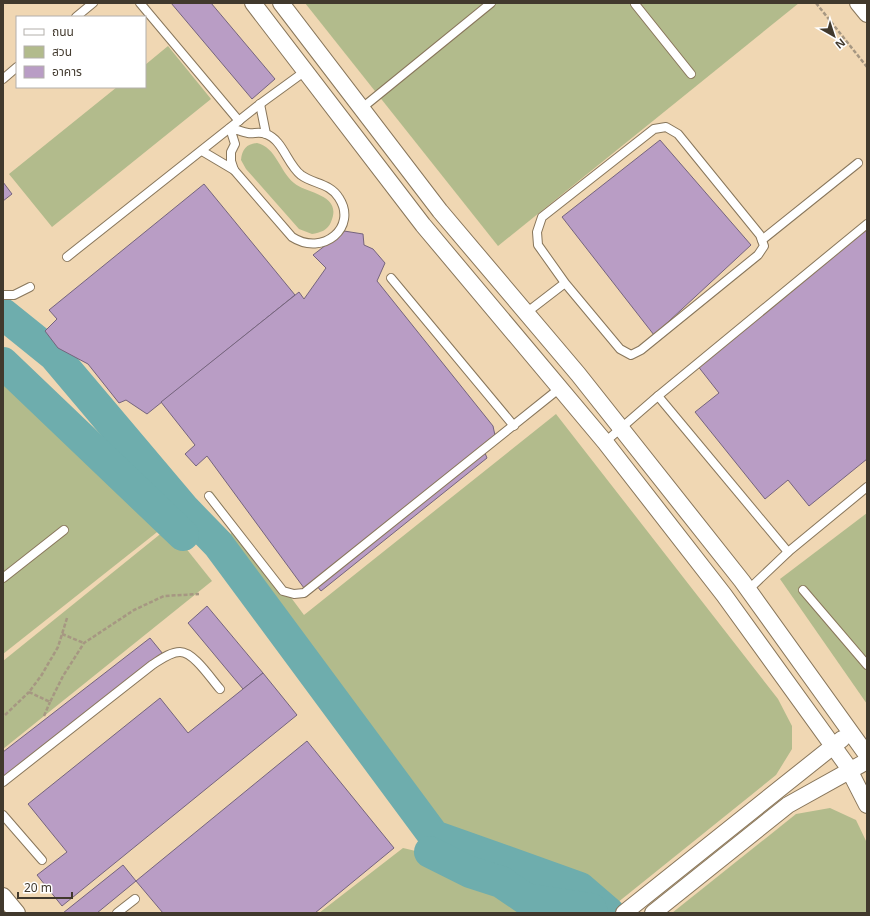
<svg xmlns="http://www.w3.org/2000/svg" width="870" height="916" font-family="Georgia,'Noto Sans Thai',serif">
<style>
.built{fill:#f0d7b3;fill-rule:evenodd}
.green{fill:#b2bb8c}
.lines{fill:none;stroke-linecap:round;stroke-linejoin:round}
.river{stroke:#6eadad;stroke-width:32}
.building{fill:#b99dc5;stroke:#75647d}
.service-casing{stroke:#88765b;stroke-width:10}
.minor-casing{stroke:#88765b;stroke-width:18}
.path{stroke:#a69782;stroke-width:2.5;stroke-dasharray:4 2;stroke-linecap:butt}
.service{stroke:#fff;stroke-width:8}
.minor{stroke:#fff;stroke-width:16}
</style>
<rect width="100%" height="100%" fill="#f6e2c5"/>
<path class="built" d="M3 3H858L867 14V913H3ZM17 17H145V87H17Z"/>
<g class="green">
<polygon points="305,3 799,3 498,246"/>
<polygon points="168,46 211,99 52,227 9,174 117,87 145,87 145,65"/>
<path d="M257 143C276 147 280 172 294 183 307 194 343 194 331 222 328 230 320 233 312 234L299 229 246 169 241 160C242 149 247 144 257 143Z"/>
<polygon points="3,368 166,525 3,654"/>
<polygon points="556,414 778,699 792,726 792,749 776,775 617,903 602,892 594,880 444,831 224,552 231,533 211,490 304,615"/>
<polygon points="867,513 867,704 780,579"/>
<polygon points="169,527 212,581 3,749 3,661"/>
<polygon points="830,808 856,820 867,843 867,913 672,913 796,814"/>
<polygon points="403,848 437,856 470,872 501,882 527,899 587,909 589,913 319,913"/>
</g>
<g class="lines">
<g class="river">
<polyline points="3,314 54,355 185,510 218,544 434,836 580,888 609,913"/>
<polyline points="3,363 183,535"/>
<polyline points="430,852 470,872 501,882 526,899 591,909 592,913"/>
</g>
</g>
<g class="building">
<polygon points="171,3 211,3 275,79 252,99"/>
<polygon points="660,140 751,245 654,335 562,217"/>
<polygon points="3,182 12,194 3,201"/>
<polygon points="204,184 295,295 147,414 126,400 119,403 88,364 58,348 45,331 57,319 49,310"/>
<polygon points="867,229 867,459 809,506 788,480 765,499 695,412 719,393 697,365"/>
<polygon points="344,231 363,234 364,245 373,249 385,263 377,281 493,426 496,440 485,453 487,458 321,591 313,581 304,588 207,456 196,466 185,454 195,445 161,402 299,292 304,299 326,268 313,255"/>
<polygon points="207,606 263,673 243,689 188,623"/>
<polygon points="150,638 163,654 3,778 3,752"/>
<polygon points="263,673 297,715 62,906 37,875 67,852 28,804 160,698 188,733"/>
<polygon points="307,741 394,848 315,913 163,913 136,881"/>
<polygon points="123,865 136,881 97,913 63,913"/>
</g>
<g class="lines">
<defs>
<g id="service">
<polyline points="140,3 239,121"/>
<polyline points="635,4 691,74"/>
<polyline points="76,17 93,3"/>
<polyline points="3,79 17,67"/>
<polyline points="260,104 266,134"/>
<polyline points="362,108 491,3"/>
<path d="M230 128C236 129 242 132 248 133 254 134 259 131 266 134 283 140 287 164 301 175 313 184 330 183 339 198 358 227 323 257 292 237L234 170 231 161V152L235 144Z"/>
<polyline points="202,151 234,170"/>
<polyline points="762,240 858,163"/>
<polyline points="67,257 260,104 304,72"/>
<polyline points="391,278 514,426"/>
<polyline points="3,295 14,295 30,287"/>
<polyline points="526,313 565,283 538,245 537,232 542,217 654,129 666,127 678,134 760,235 764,246 758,255 641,350 631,355 620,349 565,283"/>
<polyline points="658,396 788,552"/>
<polyline points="605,442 658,396 867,224"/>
<polyline points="209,496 283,591 294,594 304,593 560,388"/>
<polyline points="3,578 64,530"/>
<polyline points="748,590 788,552 867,487"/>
<polyline points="803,590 867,665"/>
<path d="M3 782 152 665C160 660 170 652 180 652 194 652 211 679 220 689"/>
<polyline points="3,815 42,860"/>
<polyline points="117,913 135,899"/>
</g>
<g id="minor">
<polyline points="253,3 423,225 605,442 724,595 846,764 867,805"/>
<polyline points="281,3 440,211 578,374 742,581 867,755"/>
<polyline points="858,3 867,14"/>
<polyline points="3,896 17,913"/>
<polyline points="624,913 842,739"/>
<polyline points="653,913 788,805 867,761"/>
</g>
</defs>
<use href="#service" class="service-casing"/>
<use href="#minor" class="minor-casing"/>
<g class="path">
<polyline points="816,3 867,67"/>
<polyline points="67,618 58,647 41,676 29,692 50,702 63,676 84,643 134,610 164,596 199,594"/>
<polyline points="62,634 84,643"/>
<polyline points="5,715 29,692"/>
<polyline points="44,716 50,702"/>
</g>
<use href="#service" class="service"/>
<use href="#minor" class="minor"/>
</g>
<rect width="870" height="916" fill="none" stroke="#41392d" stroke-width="8"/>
<rect x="16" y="16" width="130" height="72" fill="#ffffff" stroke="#b3b0ab"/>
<rect x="24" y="29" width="20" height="6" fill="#ffffff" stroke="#b3b0ab"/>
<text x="52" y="36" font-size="12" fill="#41392d">ถนน</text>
<rect x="24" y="46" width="20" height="12" fill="#b2bb8c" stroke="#b3b0ab"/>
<text x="52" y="56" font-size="12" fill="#41392d">สวน</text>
<rect x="24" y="66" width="20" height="12" fill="#b99dc5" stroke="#b3b0ab"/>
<text x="52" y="76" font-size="12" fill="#41392d">อาคาร</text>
<g transform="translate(834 36) rotate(141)" stroke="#ffffff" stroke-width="3" paint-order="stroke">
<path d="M0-3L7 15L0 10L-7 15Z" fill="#41392d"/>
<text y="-6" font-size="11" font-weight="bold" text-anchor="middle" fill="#41392d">N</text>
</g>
<path d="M18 892v6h54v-6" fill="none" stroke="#41392d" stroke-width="2"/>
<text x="24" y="892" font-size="12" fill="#41392d" stroke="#ffffff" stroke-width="3" paint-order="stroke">20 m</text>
</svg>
